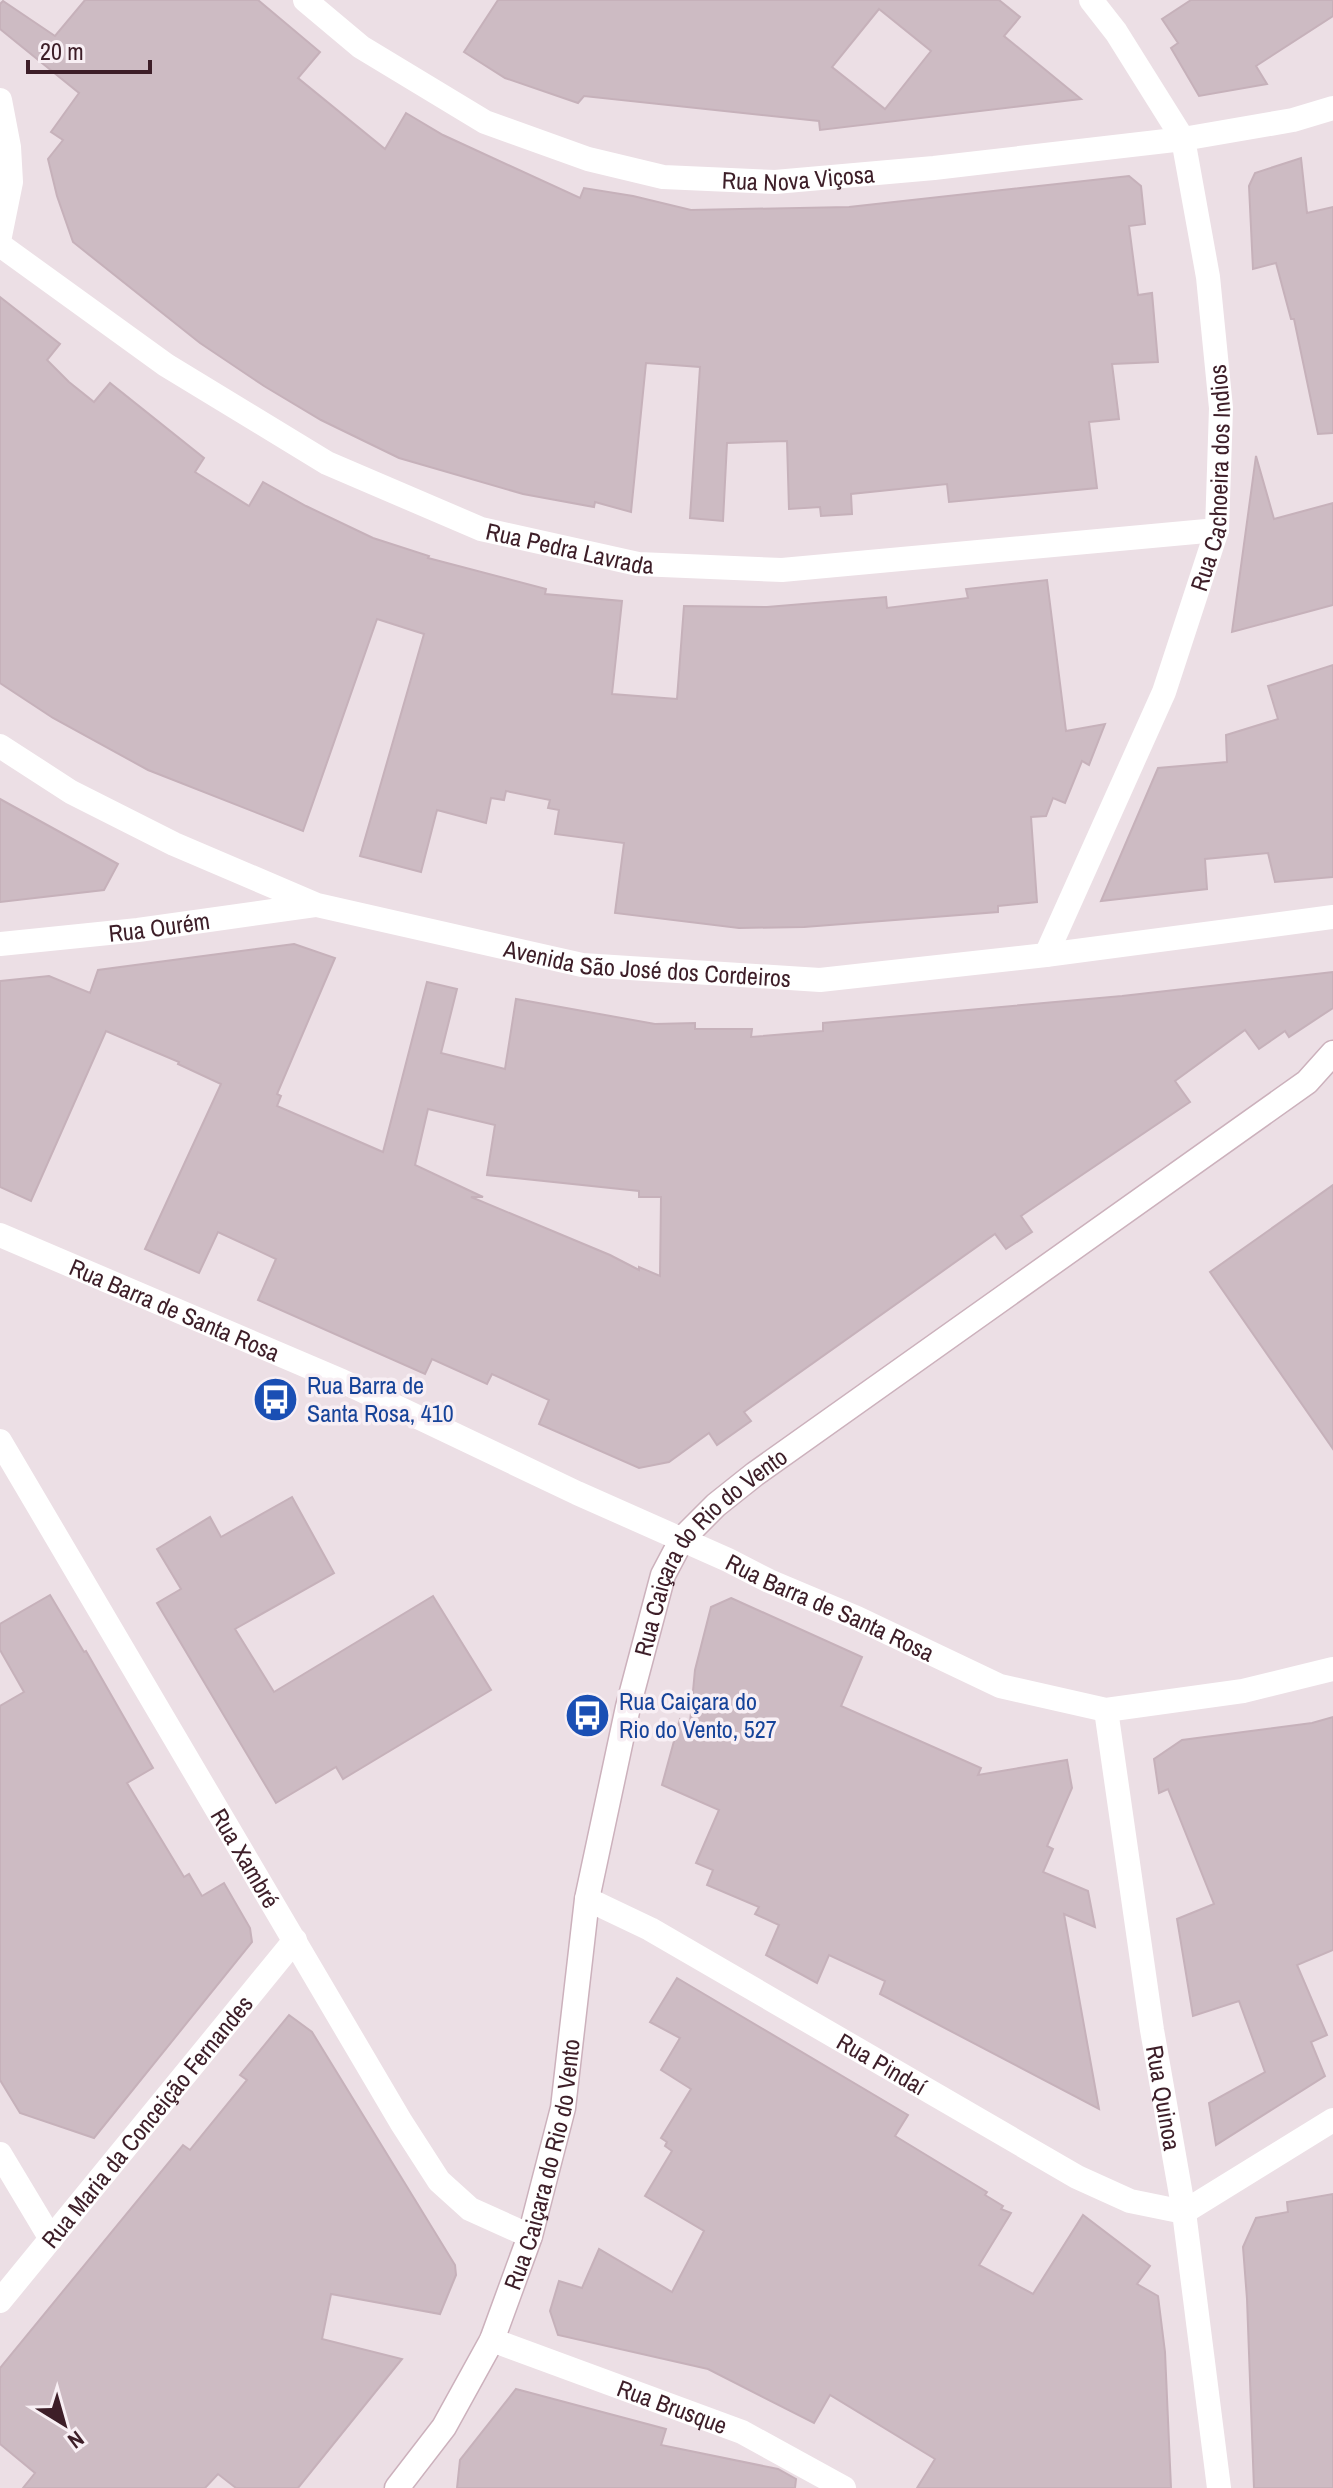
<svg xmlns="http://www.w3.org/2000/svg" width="1333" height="2488" font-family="'Archivo Narrow',sans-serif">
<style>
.building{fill:#cdbbc3;stroke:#c6b1ba;stroke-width:2;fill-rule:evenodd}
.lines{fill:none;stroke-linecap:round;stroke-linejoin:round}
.secondary-casing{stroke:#ccb1bc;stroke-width:27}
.street{stroke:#fff;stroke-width:24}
.secondary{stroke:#fff;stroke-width:24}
.labels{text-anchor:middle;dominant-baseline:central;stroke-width:7;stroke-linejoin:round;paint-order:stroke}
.street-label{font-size:24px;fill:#3d1e28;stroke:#f8eff4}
.transit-label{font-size:24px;fill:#164399;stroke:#f8eff4;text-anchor:start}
</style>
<rect width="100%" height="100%" fill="#ecdfe5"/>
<g class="building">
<polygon points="85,0 258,0 320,52 298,78 385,149 406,113 443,135 580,198 584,188 633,196 691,210 849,207 1129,176 1141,186 1145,224 1129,226 1138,295 1152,293 1158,362 1112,364 1119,419 1089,422 1097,488 949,502 947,484 851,494 852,514 821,516 820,507 789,509 787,441 727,443 723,521 690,518 700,367 646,363 631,512 595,502 594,507 523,494 399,458 321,420 264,386 200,343 73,242 57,196 48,159 63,140 51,132 79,93 0,29 0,4 3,1 55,36"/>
<path d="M498 0H999L1020 17 1004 36 1081 99 820 130 819 121 584 96 578 103 505 78 464 52ZM879 9 931 51 885 109 832 67Z"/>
<polygon points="1191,0 1333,0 1333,16 1256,66 1267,84 1199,96 1171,48 1178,43 1162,19"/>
<polygon points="1301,158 1307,213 1333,207 1333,433 1318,434 1294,319 1291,319 1276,263 1253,269 1249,186 1255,173"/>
<polygon points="0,297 60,344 47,360 69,382 94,402 110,383 204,458 195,472 249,506 263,482 306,506 373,538 429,556 428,558 546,589 545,594 622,601 612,694 677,699 684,606 767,607 886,597 887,608 968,598 966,589 1047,580 1066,731 1105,724 1089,765 1082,761 1065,803 1053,798 1046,816 1031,817 1037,902 998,906 998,912 804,927 739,928 615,913 624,843 555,834 559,810 548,808 550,800 506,791 504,800 491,798 486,823 437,810 421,872 360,856 424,634 377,619 303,831 148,770 53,718 0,683"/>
<polygon points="1256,456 1274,519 1333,503 1333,605 1232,632"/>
<polygon points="1333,665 1333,877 1275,882 1268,853 1205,859 1207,889 1101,901 1158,768 1227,762 1226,735 1278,719 1268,686"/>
<polygon points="0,799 118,864 104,890 0,902"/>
<path d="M294 944 335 958 277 1094 281 1096 277 1106 383 1152 427 982 457 989 441 1053 505 1069 516 999 655 1024 695 1023V1029H752L751 1037 823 1031V1023L1122 996 1333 972V1008L1289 1037 1285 1031 1259 1049 1245 1030 1175 1081 1190 1102 1021 1216 1032 1232 1006 1249 995 1234 744 1412 751 1421 717 1445 709 1433 669 1462 639 1468 539 1424 549 1400 492 1374 487 1384 432 1359 425 1374 258 1300 276 1259 218 1232 199 1273 145 1249 221 1084 178 1064 179 1062 106 1031 31 1201 0 1187V981L49 976 90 993 98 970ZM428 1109 495 1125 487 1175 639 1191V1197H661L660 1276 639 1267V1270L610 1255 471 1197H483L415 1165Z"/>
<polygon points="1333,1185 1333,1449 1210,1272"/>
<polygon points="292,1497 334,1573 235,1629 274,1692 433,1596 491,1690 343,1779 336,1767 276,1803 157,1603 181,1589 157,1549 210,1517 221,1537"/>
<polygon points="50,1595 84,1652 86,1651 153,1768 127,1783 184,1877 189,1874 202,1896 224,1883 250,1928 252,1942 94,2138 20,2113 0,2080 0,1706 24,1692 0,1650 0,1624"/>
<polygon points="731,1598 862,1657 841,1706 981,1768 978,1775 1067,1760 1072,1788 1047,1846 1053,1849 1043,1872 1088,1891 1095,1927 1064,1914 1099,2109 880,1994 885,1981 829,1955 817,1983 766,1955 779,1925 755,1914 759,1907 707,1885 713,1870 696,1863 719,1810 662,1785 680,1719 690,1723 695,1670 711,1607"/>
<polygon points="1333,1717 1333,1950 1297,1965 1327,2035 1311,2042 1325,2076 1216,2145 1209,2103 1265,2072 1239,2001 1193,2016 1177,1919 1214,1904 1168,1789 1159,1793 1154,1759 1182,1740 1312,1723"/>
<polygon points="677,1978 908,2115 895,2136 987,2192 985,2195 1003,2206 1001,2209 1011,2213 979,2265 1033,2294 1083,2215 1150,2266 1137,2284 1158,2296 1165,2352 1171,2488 917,2488 935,2459 830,2395 814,2423 708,2369 558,2335 550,2311 559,2281 582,2288 599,2249 672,2292 704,2231 645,2196 672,2151 665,2146 667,2142 661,2138 691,2089 661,2070 680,2038 650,2022"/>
<polygon points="289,2015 312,2032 455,2265 456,2275 440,2314 331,2294 322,2339 402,2359 298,2488 236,2488 218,2474 205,2488 23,2488 35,2473 0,2444 0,2368 183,2145 190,2150 247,2080 240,2075"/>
<polygon points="1333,2194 1333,2488 1254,2488 1247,2299 1243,2247 1256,2218 1288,2212 1287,2202"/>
<polygon points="516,2389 666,2429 661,2445 778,2469 796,2479 795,2488 457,2488 460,2460"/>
</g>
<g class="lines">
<defs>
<g id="secondary">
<path id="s12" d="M397 2488 444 2427 492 2340 530 2236 563 2108 587 1899 628 1707 663 1575 682 1539 716 1505 755 1474 1307 1082 1333 1053"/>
</g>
</defs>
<use href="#secondary" class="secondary-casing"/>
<g class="street">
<path id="s1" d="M305 0 361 47 485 122 588 159 663 177 775 182 934 168 1183 139 1293 120 1333 108"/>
<polyline points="0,100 9,147 11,182 0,236"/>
<path id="s2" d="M0 245 166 365 327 463 481 529 638 564 782 570 1217 530"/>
<path id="s3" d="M0 746 71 792 174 844 317 905 582 965 820 980 1046 955 1333 917"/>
<path id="s4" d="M0 944 138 930 315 905"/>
<path id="s5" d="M1046 955 1164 692 1217 530 1221 408 1208 277 1183 139 1116 32 1091 0"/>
<path id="s6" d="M0 1235 342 1381 577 1493 728 1560 769 1581 857 1618 1000 1686 1106 1710 1243 1691 1333 1669"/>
<path id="s7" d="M0 1441 401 2122 439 2181 470 2209 530 2236"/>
<path id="s8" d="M1106 1710 1152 2030 1184 2212 1219 2488"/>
<path id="s9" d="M587 1899 650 1929 1077 2177 1130 2201 1184 2212 1333 2120"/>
<polyline points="0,2154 51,2239"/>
<path id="s10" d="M0 2301 295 1940"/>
<path id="s11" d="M492 2340 742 2432 844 2488"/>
</g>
<use href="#secondary" class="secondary"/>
</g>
<defs>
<symbol id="bus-disc" viewBox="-11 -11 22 22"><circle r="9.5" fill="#1a4fb4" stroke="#f8eff4"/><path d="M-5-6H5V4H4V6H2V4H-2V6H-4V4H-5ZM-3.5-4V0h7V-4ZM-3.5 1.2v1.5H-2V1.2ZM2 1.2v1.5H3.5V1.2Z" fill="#fff"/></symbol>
</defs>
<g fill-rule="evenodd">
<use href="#bus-disc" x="250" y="1374" width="51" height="51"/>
<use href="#bus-disc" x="562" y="1690" width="51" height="51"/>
</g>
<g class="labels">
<g class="street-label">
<text stroke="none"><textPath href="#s1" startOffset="540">Rua Nova Viçosa</textPath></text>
<text stroke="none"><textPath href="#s5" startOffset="510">Rua Cachoeira dos Indios</textPath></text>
<text stroke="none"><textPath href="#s2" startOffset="652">Rua Pedra Lavrada</textPath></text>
<text stroke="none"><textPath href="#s4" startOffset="160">Rua Ourém</textPath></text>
<text stroke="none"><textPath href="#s3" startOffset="692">Avenida São José dos Cordeiros</textPath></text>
<text stroke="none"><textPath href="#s6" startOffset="190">Rua Barra de Santa Rosa</textPath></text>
<text stroke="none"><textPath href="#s12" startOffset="1008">Rua Caiçara do Rio do Vento</textPath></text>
<text stroke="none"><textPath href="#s6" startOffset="910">Rua Barra de Santa Rosa</textPath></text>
<text stroke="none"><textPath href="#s7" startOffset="484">Rua Xambré</textPath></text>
<text stroke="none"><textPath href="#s9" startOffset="338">Rua Pindaí</textPath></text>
<text stroke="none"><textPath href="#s8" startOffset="392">Rua Quinoa</textPath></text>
<text stroke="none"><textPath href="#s10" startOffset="232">Rua Maria da Conceição Fernandes</textPath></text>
<text stroke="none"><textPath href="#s12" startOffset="360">Rua Caiçara do Rio do Vento</textPath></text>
<text stroke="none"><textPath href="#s11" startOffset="192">Rua Brusque</textPath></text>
</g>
<g class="transit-label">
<text x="307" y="1385">Rua Barra de<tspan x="307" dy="28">Santa Rosa, 410</tspan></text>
<text x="619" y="1701">Rua Caiçara do<tspan x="619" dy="28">Rio do Vento, 527</tspan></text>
</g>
</g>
<g transform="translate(64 2424) rotate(143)" stroke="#f8eff4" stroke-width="6" paint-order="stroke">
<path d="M0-6L14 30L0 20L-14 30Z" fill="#3d1e28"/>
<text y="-12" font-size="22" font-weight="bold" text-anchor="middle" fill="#3d1e28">N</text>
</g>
<path d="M28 60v12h122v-12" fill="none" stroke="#3d1e28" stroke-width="4"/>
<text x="40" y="60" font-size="24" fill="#3d1e28" stroke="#f8eff4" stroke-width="6" paint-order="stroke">20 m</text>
</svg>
